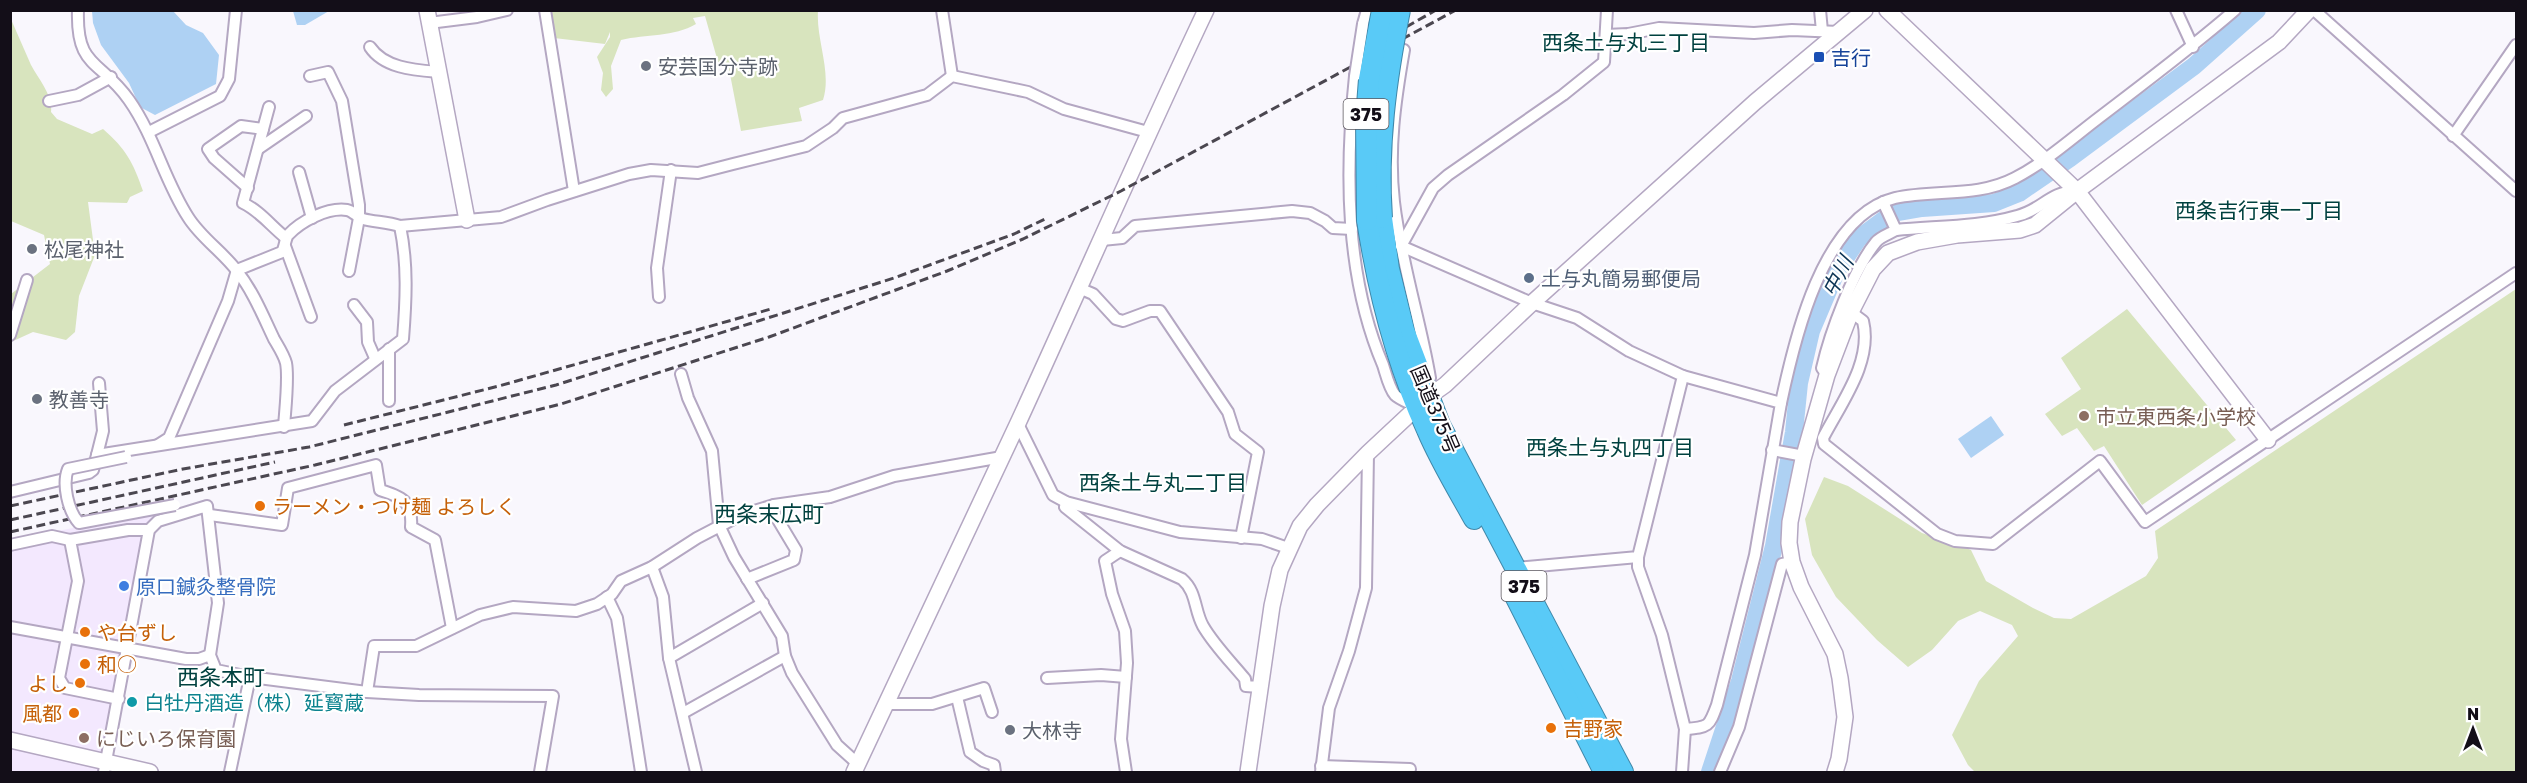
<svg xmlns="http://www.w3.org/2000/svg" width="2527" height="783" font-family="'Golos Text','Noto Sans JP',sans-serif">
<style>
.built{fill:#f3e8fe}
.green{fill:#d8e4be}
.water{fill:#aed1f3}
.lines{fill:none;stroke-linecap:round;stroke-linejoin:round}
.river{stroke:#aed1f3;stroke-width:18}
.street-casing{stroke:#b4a7c2;stroke-width:14}
.secondary-casing{stroke:#b4a7c2;stroke-width:18}
.highway-casing{stroke:#4088a9;stroke-width:22}
.street{stroke:#fff;stroke-width:10}
.secondary{stroke:#fff;stroke-width:15}
.highway{stroke:#59caf7;stroke-width:20}
.rail{stroke:#4b4750;stroke-width:3;stroke-dasharray:9 4.5;stroke-linecap:butt}
.street-bridge-casing{stroke:#b4a7c2;stroke-width:14;stroke-linecap:butt}
.highway-bridge-casing{stroke:#4088a9;stroke-width:22;stroke-linecap:butt}
.street-bridge{stroke:#fff;stroke-width:10}
.highway-bridge{stroke:#59caf7;stroke-width:20}
.transit-dot{fill:#1a4fb4;stroke:#fff;stroke-width:2}
.worship-dot{fill:#6b7280;stroke:#fff;stroke-width:2}
.service-dot{fill:#5c6f8a;stroke:#fff;stroke-width:2}
.education-dot{fill:#8d6e63;stroke:#fff;stroke-width:2}
.food-dot{fill:#e8710a;stroke:#fff;stroke-width:2}
.shop-dot{fill:#3f7fe0;stroke:#fff;stroke-width:2}
.culture-dot{fill:#0f9aa8;stroke:#fff;stroke-width:2}
.labels{text-anchor:middle;dominant-baseline:central;stroke-width:4.5;stroke-linejoin:round;paint-order:stroke}
.shield{fill:#fff;stroke:#5a565d;stroke-width:1.5}
.shield-label{font-size:18px;font-weight:bold;fill:#130e18}
.transit-label{font-size:20px;fill:#164399;stroke:#fff;text-anchor:start}
.worship-label{font-size:20px;fill:#5b616d;stroke:#fff;text-anchor:start}
.service-label{font-size:20px;fill:#4e5e75;stroke:#fff;text-anchor:start}
.street-label{font-size:20px;fill:#130e18;stroke:#fff}
.education-label{font-size:20px;fill:#785e54;stroke:#fff;text-anchor:start}
.food-label{font-size:20px;fill:#c56008;stroke:#fff;text-anchor:start}
.shop-label{font-size:20px;fill:#366cbe;stroke:#fff;text-anchor:start}
.culture-label{font-size:20px;fill:#0d838f;stroke:#fff;text-anchor:start}
.neighbourhood-label{font-size:21px;fill:#00413f;stroke:#fff}
.water-label{font-size:21px;font-style:italic;fill:#0d3555;stroke:#fff}
.quarter-label{font-size:22px;fill:#00413f;stroke:#fff}
</style>
<rect width="100%" height="100%" fill="#f9f7fd"/>
<polygon class="built" points="157,512 108,772 11,772 10,540"/>
<g class="green">
<path d="M551 11H818C816 40 832 72 823 100L799 108 802 121 741 131 729 69 718 62 705 16 693 18 696 24C674 37 646 34 621 40L611 66 613 89 606 97 601 90 603 73 597 57 610 37V32L605 44 554 38Z"/>
<path d="M10 17C17 33 24 49 31 65 39 80 53 95 51 112L57 119 92 134 103 129C126 149 133 162 143 191L130 197 127 203 88 202 95 255 79 296 75 332 66 340 33 332 11 342V294L50 264 44 235 11 221Z"/>
<polygon points="2516,289 2516,772 1975,772 1968,765 1952,735 1979,681 2018,636 2012,625 1980,611 1958,621 1932,650 1908,667 1877,640 1836,597 1812,555 1805,519 1824,477 1848,486 1922,533 1971,550 1986,581 2033,608 2054,618 2071,619 2146,576 2158,558 2155,531"/>
<polygon points="2127,309 2236,440 2142,505 2104,446 2094,451 2077,428 2062,436 2045,414 2081,389 2061,358"/>
</g>
<g class="water">
<polygon points="92,11 173,11 186,25 203,33 219,55 216,84 155,115 140,107 129,83 101,45 93,23"/>
<polygon points="293,11 293,10 329,11 305,25 297,25"/>
<polygon points="1991,416 2004,435 1971,458 1958,439"/>
</g>
<g class="lines">
<polyline class="river" points="1710,772 1740,681 1774,546 1794,432 1799,383 1811,331 1836,272 1858,239 1893,213 1922,208 1994,203 2019,193 2070,158 2194,66 2257,10"/>
<defs>
<g id="street">
<path d="M78 10C76 69 100 59 129 100 155 137 164 180 188 217 201 238 223 252 237 271 253 291 263 316 274 339 278 346 284 355 286 363 289 378 285 411 284 427"/>
<polyline points="545,10 574,191"/>
<polyline points="942,10 952,76"/>
<polyline points="1820,10 1822,31"/>
<polyline points="2176,10 2193,47"/>
<polyline points="2314,10 2516,191"/>
<polyline points="1363,24 1367,10"/>
<polyline points="430,26 437,22 477,17 507,10"/>
<polyline points="1606,35 1628,34 1659,28 1754,33 1792,30 1839,32"/>
<path d="M370 47C384 68 414 70 438 72"/>
<path d="M1404 50C1395 101 1388 150 1394 202 1401 262 1420 319 1430 378"/>
<polyline points="310,76 328,72 342,101 359,205 359,218 349,271"/>
<path d="M1355 76C1345 171 1345 276 1383 365 1386 374 1389 388 1395 395 1399 399 1409 403 1415 406"/>
<polyline points="49,101 78,95 111,77"/>
<path d="M269 107 243 203C260 211 271 226 286 238"/>
<polyline points="149,132 220,96 229,79 236,10"/>
<polyline points="2453,136 2516,45"/>
<polyline points="258,149 306,116"/>
<polyline points="299,172 312,218"/>
<polyline points="248,188 214,158 208,149 241,126 263,129"/>
<path d="M1896 230C1936 226 1979 227 2017 216 2042 210 2049 192 2076 191"/>
<polyline points="1102,240 1122,238 1135,226 1292,211 1310,213 1325,221 1333,228 1352,229"/>
<polyline points="285,246 311,317"/>
<polyline points="1401,246 1532,303 1577,318 1629,351 1683,376 1638,557 1515,568"/>
<polyline points="1401,246 1433,188 1448,175 1563,95 1604,62 1607,10"/>
<path d="M237 270 282 252C285 247 285 239 288 235 301 221 328 207 347 210 353 211 357 217 363 219 375 222 387 222 400 226L501 217 547 200 629 174 651 170 698 173 733 164 806 146 833 128 843 118 927 95 952 76 1028 92 1064 109 1148 132"/>
<polyline points="1079,288 1093,294 1116,319 1123,321 1150,311 1160,311 1228,412 1235,434 1258,452 1241,538"/>
<polyline points="659,297 657,268 671,170"/>
<polyline points="354,305 367,322 368,342 375,358"/>
<path d="M1851 312 1863 321C1873 362 1841 403 1823 438L1824 444 1937 534 1955 541 1993 544 2100 461 2145 522 2516 273"/>
<polyline points="10,335 27,280"/>
<polyline points="389,349 389,401"/>
<polyline points="681,374 688,398 712,451 719,525 734,557 782,636 785,656 792,673 837,745 858,764"/>
<path d="M1827 375 1822 368C1830 333 1853 270 1876 242 1880 237 1889 234 1896 230L1883 202"/>
<path d="M1683 376 1781 403 1755 555 1717 705C1709 727 1709 727 1685 729"/>
<path d="M1781 403C1794 341 1822 216 1895 198 1935 189 1977 198 2015 178 2044 163 2070 140 2096 120 2143 84 2190 49 2235 10"/>
<polyline points="1018,424 1053,495 1066,502 1180,532 1262,539 1288,548"/>
<polyline points="158,445 169,438 228,301 237,270"/>
<polyline points="1772,450 1804,456"/>
<polyline points="97,455 103,431 99,383"/>
<path d="M10 492 89 473 93 470 97 455 312 421 335 391 403 339C406 301 408 264 400 226"/>
<path d="M1066 502 1065 507 1120 551 1182 579C1197 592 1194 610 1203 626 1214 645 1231 662 1245 679L1246 686 1259 687"/>
<path d="M210 515 282 525 288 488 376 465 380 490C402 497 413 501 411 527L435 540 452 628"/>
<polyline points="10,545 52,536 70,540"/>
<polyline points="1120,551 1105,561 1112,594 1125,631 1127,663 1121,739 1126,772"/>
<polyline points="1638,557 1638,567 1662,635 1685,729 1682,772"/>
<polyline points="652,567 663,597 669,658 696,772"/>
<polyline points="747,579 794,560 796,550 775,515 774,505"/>
<polyline points="607,597 617,618 641,772"/>
<polyline points="10,627 186,659 199,659 210,655"/>
<polyline points="669,658 763,603"/>
<polyline points="1047,678 1101,675 1126,677"/>
<polyline points="367,692 374,646 416,646 480,615 513,607 576,611 597,604 612,594 621,581 652,567 697,538 741,515 774,505 830,497 894,476 1002,457"/>
<polyline points="957,697 970,752 983,761 994,765 995,772"/>
<polyline points="119,699 65,688 59,678 78,581 70,540 128,530 149,530"/>
<polyline points="887,704 932,704 984,688 992,712"/>
<polyline points="683,713 785,656"/>
<polyline points="1321,766 1410,769 1409,772"/>
<polyline points="104,772 149,530 158,521 207,506 218,603 210,655 216,670 250,677 367,692 419,695 553,696 540,772"/>
<polyline points="230,772 250,677"/>
<polyline points="1321,772 1329,708 1349,651 1366,588 1368,453"/>
<polyline points="1720,772 1739,727 1782,564 1792,562"/>
</g>
<g id="secondary">
<polyline points="427,10 467,220"/>
<polyline points="1887,10 2077,191 2268,440"/>
<polyline points="10,740 150,772"/>
<path d="M854 772C909 656 964 540 1018 423 1081 286 1141 147 1206 10"/>
<polyline points="1248,772 1272,606 1280,570 1300,526 1317,505 1368,453 1428,397 1445,385 1532,303 1755,102 1865,10"/>
<polyline points="1835,772 1839,759 1845,717 1840,678 1835,654 1801,587 1792,562 1789,543 1790,522 1803,459 1827,375 1851,312 1873,269 1888,253 1917,242 1957,235 2020,230 2035,225 2077,191 2279,42 2309,10"/>
</g>
<g id="highway">
<polyline points="1382,218 1389,269 1404,330 1440,425 1623,772"/>
<path d="M1367 220C1378 292 1396 363 1427 430 1440 461 1458 490 1474 519"/>
<polyline points="1512,590 1604,772"/>
</g>
</defs>
<use href="#street" class="street-casing"/>
<use href="#secondary" class="secondary-casing"/>
<use href="#highway" class="highway-casing"/>
<use href="#street" class="street"/>
<use href="#secondary" class="secondary"/>
<use href="#highway" class="highway"/>
<g class="rail">
<polyline points="1371,47 1436,10"/>
<polyline points="344,425 499,386 771,309"/>
<polyline points="10,506 183,469 309,447 556,385 894,278 1014,234 1045,219"/>
<polyline points="10,520 275,462"/>
<polyline points="10,532 315,465 561,404 769,337 947,271 1023,239 1121,191 1456,10"/>
</g>
<defs>
<g id="street-bridge">
<polyline points="1355,76 1363,24"/>
<path d="M126 457 68 469C62 484 68 511 79 523L175 505"/>
</g>
<g id="highway-bridge">
<path d="M1382 218C1377 147 1386 80 1400 10"/>
<polyline points="1367,220 1366,118 1369,79 1382,10"/>
</g>
</defs>
<use href="#street-bridge" class="street-bridge-casing"/>
<use href="#highway-bridge" class="highway-bridge-casing"/>
<use href="#street-bridge" class="street-bridge"/>
<use href="#highway-bridge" class="highway-bridge"/>
</g>
<rect class="transit-dot" x="1813" y="51" width="12" height="12" rx="3"/>
<g class="worship-dot">
<circle cx="646" cy="66" r="6"/>
<circle cx="32" cy="249" r="6"/>
<circle cx="37" cy="399" r="6"/>
<circle cx="1010" cy="730" r="6"/>
</g>
<circle class="service-dot" cx="1529" cy="278" r="6"/>
<g class="education-dot">
<circle cx="2084" cy="416" r="6"/>
<circle cx="84" cy="738" r="6"/>
</g>
<g class="food-dot">
<circle cx="260" cy="506" r="6"/>
<circle cx="85" cy="632" r="6"/>
<circle cx="85" cy="664" r="6"/>
<circle cx="80" cy="683" r="6"/>
<circle cx="74" cy="713" r="6"/>
<circle cx="1551" cy="728" r="6"/>
</g>
<circle class="shop-dot" cx="124" cy="586" r="6"/>
<circle class="culture-dot" cx="132" cy="702" r="6"/>
<g class="labels">
<g class="shield">
<rect x="1343.5" y="99" width="45" height="30" rx="4.5"/>
<rect x="1501.5" y="571" width="45" height="30" rx="4.5"/>
</g>
<g class="shield-label">
<text x="1366" y="114">375</text>
<text x="1524" y="586">375</text>
</g>
<g class="transit-label">
<text x="1831" y="57">吉行</text>
</g>
<g class="worship-label">
<text x="658" y="66">安芸国分寺跡</text>
<text x="44" y="249">松尾神社</text>
<text x="49" y="399">教善寺</text>
<text x="1022" y="730">大林寺</text>
</g>
<g class="service-label">
<text x="1541" y="278">土与丸簡易郵便局</text>
</g>
<g class="street-label">
<text transform="translate(1436 409) rotate(67)">国道375号</text>
</g>
<g class="education-label">
<text x="2096" y="416">市立東西条小学校</text>
<text x="96" y="738">にじいろ保育園</text>
</g>
<g class="food-label">
<text x="272" y="506">ラーメン・つけ麺 よろしく</text>
<text x="97" y="632">や台ずし</text>
<text x="97" y="664">和○</text>
<text x="68" y="683" text-anchor="end">よし</text>
<text x="62" y="713" text-anchor="end">風都</text>
<text x="1563" y="728">吉野家</text>
</g>
<g class="shop-label">
<text x="136" y="586">原口鍼灸整骨院</text>
</g>
<g class="culture-label">
<text x="144" y="702">白牡丹酒造（株）延寳蔵</text>
</g>
<g class="neighbourhood-label">
<text x="1626" y="42">西条土与丸三丁目</text>
<text x="2259" y="210">西条吉行東一丁目</text>
<text x="1610" y="447">西条土与丸四丁目</text>
<text x="1163" y="482">西条土与丸二丁目</text>
</g>
<g class="water-label">
<text transform="translate(1837 276) rotate(-62)">中川</text>
</g>
<g class="quarter-label">
<text x="769" y="513">西条末広町</text>
<text x="221" y="676">西条本町</text>
</g>
</g>
<rect width="2527" height="783" fill="none" stroke="#130e18" stroke-width="24"/>
<g transform="translate(2473 729)" stroke="#ffffff" stroke-width="4.5" paint-order="stroke">
<path d="M0-4.5L10 22L0 15L-10 22Z" fill="#130e18"/>
<text y="-9" font-size="16" font-weight="bold" text-anchor="middle" fill="#130e18">N</text>
</g>
</svg>
